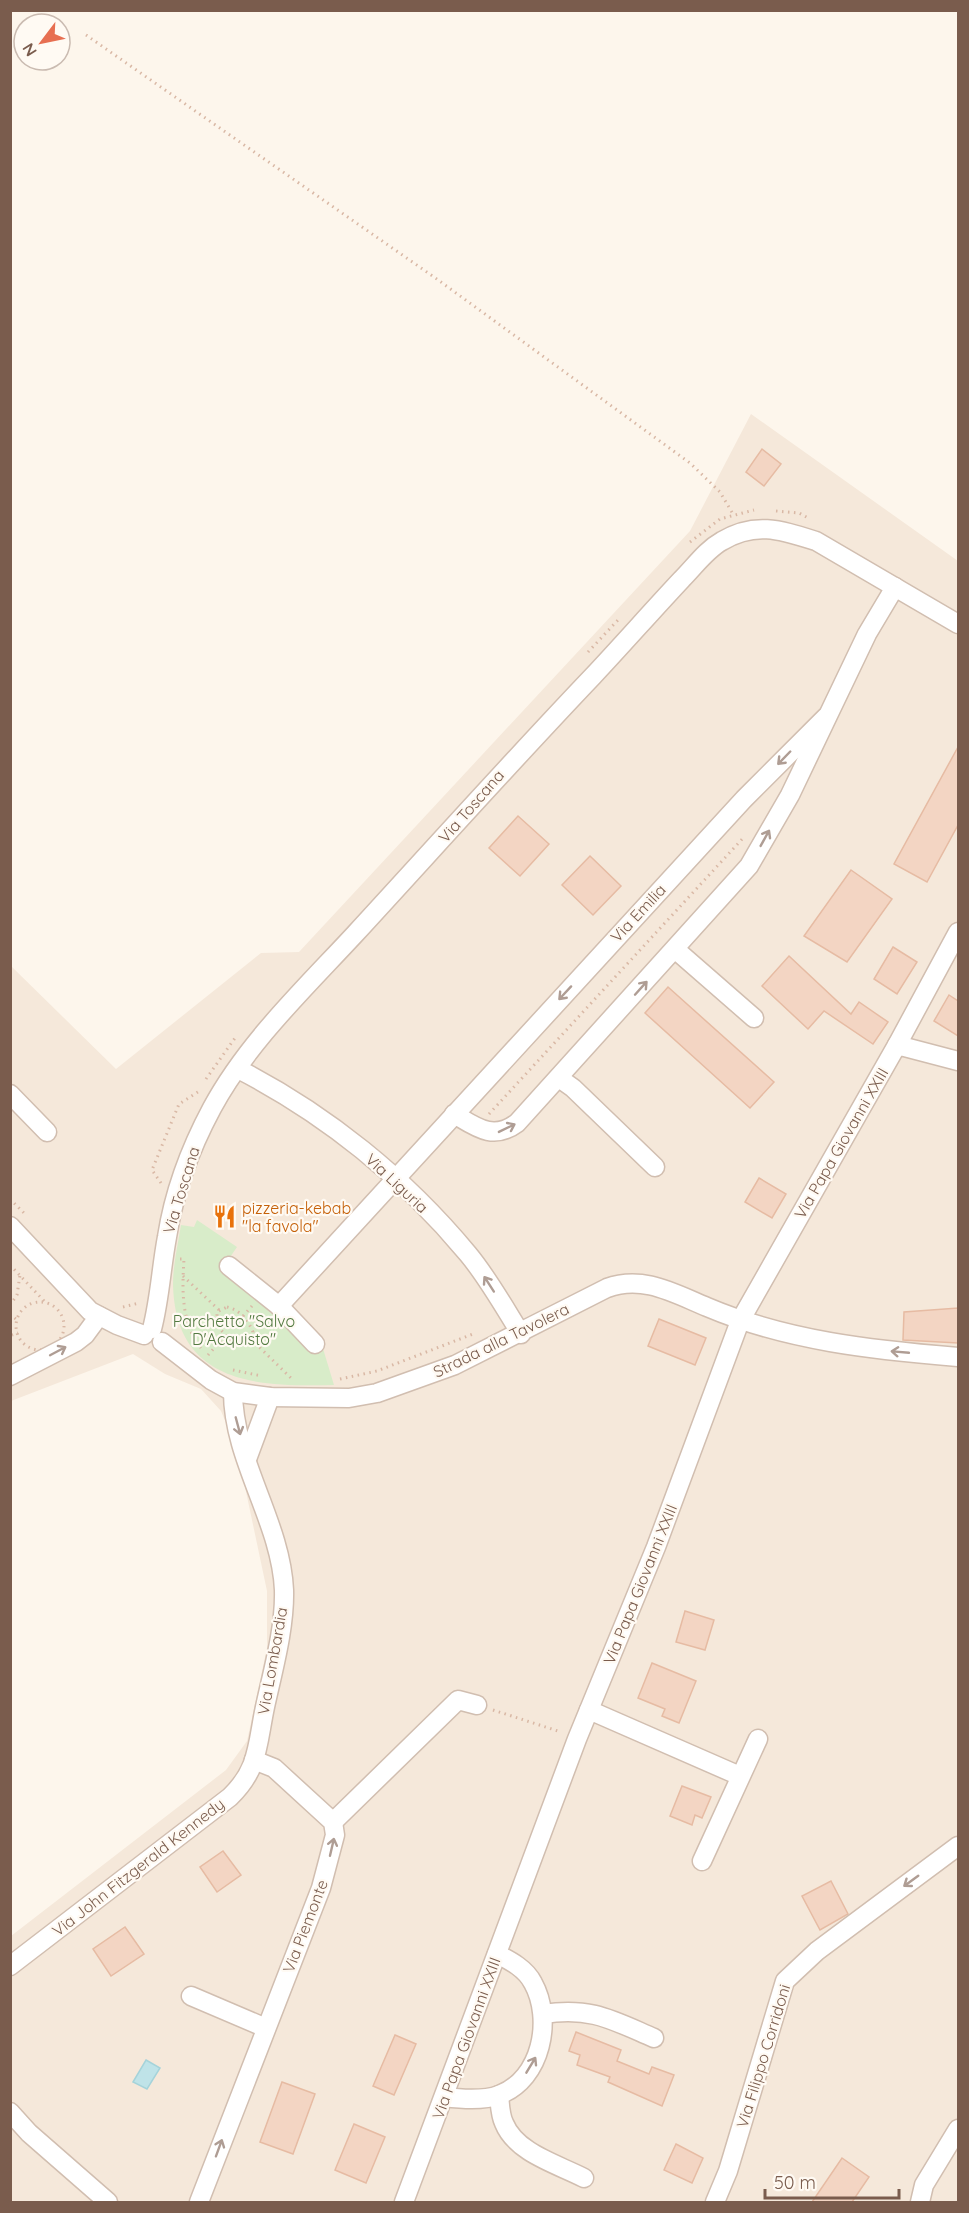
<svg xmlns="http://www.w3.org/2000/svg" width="969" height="2213" font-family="Quicksand,sans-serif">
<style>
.residential{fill:#f5e8da}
.green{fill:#d8ecc9}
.water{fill:#bfe3e8;stroke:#a5d3da;stroke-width:1.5}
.building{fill:#f3d5c3;stroke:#e6bba3;stroke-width:1.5}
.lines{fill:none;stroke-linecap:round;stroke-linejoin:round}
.minor-casing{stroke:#d1beb0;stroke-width:21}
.path{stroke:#d9b8a5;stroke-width:3;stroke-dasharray:1.5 4.5;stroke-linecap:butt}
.minor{stroke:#fff;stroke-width:18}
.oneway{stroke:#af9d94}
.labels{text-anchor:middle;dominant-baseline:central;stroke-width:4.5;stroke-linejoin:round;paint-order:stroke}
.street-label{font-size:16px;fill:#7a5c4d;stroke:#fffaf3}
.food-label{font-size:16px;fill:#c56008;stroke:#fffaf3;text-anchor:start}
.park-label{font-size:16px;fill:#537a41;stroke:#fffaf3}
</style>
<rect width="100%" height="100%" fill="#fdf6ec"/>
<polygon class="residential" points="751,414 958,561 958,2202 11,2202 11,1936 226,1770 247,1741 267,1648 267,1591 237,1449 221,1411 201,1389 165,1374 133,1354 11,1401 10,965 116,1069 261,953 299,952 690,531"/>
<path class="green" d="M197 1220 237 1247 224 1266 321 1342 334 1385C257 1387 175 1384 173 1284 173 1265 178 1244 181 1225L194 1227Z"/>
<polygon class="water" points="146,2060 160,2068 147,2089 133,2082"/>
<g class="building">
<polygon points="762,449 781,464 764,486 746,472"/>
<polygon points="958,747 958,825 927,882 894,864"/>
<polygon points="518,816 549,844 520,876 489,848"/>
<polygon points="590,856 621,886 593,915 562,885"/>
<polygon points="851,870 892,899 847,962 804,936"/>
<polygon points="893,947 917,962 897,994 874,979"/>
<polygon points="789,956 851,1014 859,1002 888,1022 873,1044 824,1011 808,1029 762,986"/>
<polygon points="668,987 774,1082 750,1108 645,1013"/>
<polygon points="949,995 958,1001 958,1036 934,1021"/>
<polygon points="759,1178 786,1194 772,1218 745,1202"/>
<polygon points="958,1308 958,1343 903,1340 904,1312"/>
<polygon points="659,1319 706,1338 695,1365 648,1346"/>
<polygon points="685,1611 714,1620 705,1650 676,1642"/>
<polygon points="652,1663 696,1681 679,1723 662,1716 665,1709 638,1698"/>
<polygon points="682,1786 711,1797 702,1818 695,1815 692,1825 670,1816"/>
<polygon points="223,1851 241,1875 217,1892 200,1867"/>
<polygon points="831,1881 848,1914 820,1930 802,1896"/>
<polygon points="125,1927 144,1954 111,1976 93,1949"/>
<polygon points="576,2032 621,2050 617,2061 649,2074 652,2067 674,2075 662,2106 608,2082 610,2077 577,2065 580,2055 569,2051"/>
<polygon points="395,2035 416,2044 394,2095 373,2086"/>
<polygon points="282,2082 315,2094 293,2154 260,2142"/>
<polygon points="354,2124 385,2137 366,2183 335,2170"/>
<polygon points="676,2144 703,2158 692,2183 664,2170"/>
<polygon points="842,2158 869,2177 852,2202 812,2202"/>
</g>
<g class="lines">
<defs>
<g id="minor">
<polyline points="676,950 754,1018"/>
<polyline points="897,1045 958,932"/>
<path d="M238 1069C326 1114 405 1178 468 1254 488 1278 504 1307 521 1334"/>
<polyline points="559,1078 573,1088 655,1167"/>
<polyline points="10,1094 47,1132"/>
<path d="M454 1114C476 1127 493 1141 517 1123L749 866 790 795 867 634 895 587"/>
<polyline points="10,1226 90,1311 117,1325 144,1335"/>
<polyline points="229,1266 279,1306 315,1344"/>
<polyline points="279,1306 744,799 826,717"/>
<path d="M152 1329C160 1298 161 1269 167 1237 174 1192 190 1149 212 1108 247 1043 305 988 355 934 434 848 512 761 593 676 623 644 652 611 682 579 695 566 706 550 722 541 755 521 781 530 816 541L958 624"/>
<path d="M162 1342 211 1380 233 1392 270 1397 349 1398 377 1393 455 1365 607 1288C643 1275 673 1293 707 1307 787 1341 873 1350 958 1357"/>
<polyline points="10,1376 76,1342 85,1335 99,1316"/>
<polyline points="247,1459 270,1397"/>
<polyline points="589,1710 740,1776"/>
<polyline points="333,1822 458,1700 477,1705"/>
<polyline points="702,1861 758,1739"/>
<path d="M10 1966 230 1797C259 1769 257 1745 265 1707 273 1670 285 1628 284 1590 281 1522 233 1460 233 1392"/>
<polyline points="191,1996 266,2028"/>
<path d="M543 2014C591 2007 610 2019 654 2038"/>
<path d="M499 2095C500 2104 500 2115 504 2123 516 2153 557 2164 584 2178"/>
<path d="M444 2097C461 2099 483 2101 499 2095 542 2079 553 2019 533 1983 526 1969 511 1961 497 1954"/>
<polyline points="10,2112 29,2133 108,2202"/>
<polyline points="199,2202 321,1888 335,1835 333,1822 274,1768 254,1760"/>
<polyline points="404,2202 577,1739 656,1547 740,1321 897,1045 958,1061"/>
<polyline points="715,2202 728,2171 785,1981 817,1951 958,1846"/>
<polyline points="920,2202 924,2185 958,2129"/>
</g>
</defs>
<use href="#minor" class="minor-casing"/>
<g class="path">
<polyline points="86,35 434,277 690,463 720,492 733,514"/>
<polyline points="776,511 799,513 810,519"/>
<polyline points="690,542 720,519 754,510"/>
<polyline points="588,652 618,620"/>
<polyline points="206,1079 235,1038"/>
<polyline points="489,1114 745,836"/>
<polyline points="161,1183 152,1170 179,1104 201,1090"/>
<polyline points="10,1199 24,1213"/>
<path d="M180 1259H184C182 1290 181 1323 201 1348"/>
<polyline points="10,1265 46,1303"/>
<polyline points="183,1276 219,1310"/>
<circle cx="40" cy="1326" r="24"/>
<polyline points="10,1305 17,1295 20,1275"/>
<polyline points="123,1307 139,1303"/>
<path d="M227 1307C240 1310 248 1320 253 1332L248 1342C234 1347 225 1335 217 1325V1312Z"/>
<polyline points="10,1314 17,1320"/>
<polyline points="243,1316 252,1306"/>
<polyline points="251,1339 292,1379"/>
<polyline points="10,1341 12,1335 18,1333"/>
<polyline points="208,1355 226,1335"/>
<polyline points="233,1370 262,1376"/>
<polyline points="340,1379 377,1371 473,1334"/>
<polyline points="493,1710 561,1732"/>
</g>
<use href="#minor" class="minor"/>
</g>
<defs><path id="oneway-shaft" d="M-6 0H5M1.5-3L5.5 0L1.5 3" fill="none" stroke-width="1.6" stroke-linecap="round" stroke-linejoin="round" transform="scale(1.5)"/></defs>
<g class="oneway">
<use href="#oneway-shaft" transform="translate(784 758) rotate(134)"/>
<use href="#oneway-shaft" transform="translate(765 838) rotate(-61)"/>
<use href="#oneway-shaft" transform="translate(641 988) rotate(-48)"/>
<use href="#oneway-shaft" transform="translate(565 993) rotate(133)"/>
<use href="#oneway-shaft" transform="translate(507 1128) rotate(-26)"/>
<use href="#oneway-shaft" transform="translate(489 1284) rotate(-123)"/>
<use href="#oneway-shaft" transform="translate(58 1351) rotate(-28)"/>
<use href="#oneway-shaft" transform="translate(900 1352) rotate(-175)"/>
<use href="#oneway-shaft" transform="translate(238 1426) rotate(75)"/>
<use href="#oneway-shaft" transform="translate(332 1847) rotate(-77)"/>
<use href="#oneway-shaft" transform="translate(911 1881) rotate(144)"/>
<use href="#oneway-shaft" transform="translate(531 2065) rotate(-59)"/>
<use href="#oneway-shaft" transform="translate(219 2148) rotate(-70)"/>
</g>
<defs>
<symbol id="restaurant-bare" viewBox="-9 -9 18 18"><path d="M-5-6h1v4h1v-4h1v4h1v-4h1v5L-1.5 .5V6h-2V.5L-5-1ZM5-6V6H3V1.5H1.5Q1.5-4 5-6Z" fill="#e8710a" stroke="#fffaf3" stroke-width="2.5" paint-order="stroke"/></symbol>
</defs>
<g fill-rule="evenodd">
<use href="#restaurant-bare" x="208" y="1200" width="33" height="33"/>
</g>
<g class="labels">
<g class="street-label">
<text transform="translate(471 806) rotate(-49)">Via Toscana</text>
<text transform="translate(638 913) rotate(-47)">Via Emilia</text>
<text transform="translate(841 1143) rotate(-60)">Via Papa Giovanni XXIII</text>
<text transform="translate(397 1183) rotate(43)">Via Liguria</text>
<text transform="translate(181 1190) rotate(-73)">Via Toscana</text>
<text transform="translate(501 1340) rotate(-26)">Strada alla Tavolera</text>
<text transform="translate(640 1584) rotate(-68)">Via Papa Giovanni XXIII</text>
<text transform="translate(272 1661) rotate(-80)">Via Lombardia</text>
<text transform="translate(138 1867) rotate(-38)">Via John Fitzgerald Kennedy</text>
<text transform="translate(305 1926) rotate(-69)">Via Piemonte</text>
<text transform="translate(466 2038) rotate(-70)">Via Papa Giovanni XXIII</text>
<text transform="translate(763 2056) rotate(-73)">Via Filippo Corridoni</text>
</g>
<g class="food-label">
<text x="242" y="1208">pizzeria-kebab<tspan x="242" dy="18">"la favola"</tspan></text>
</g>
<g class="park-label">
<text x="234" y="1321">Parchetto "Salvo<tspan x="234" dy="18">D'Acquisto"</tspan></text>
</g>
</g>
<rect width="969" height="2213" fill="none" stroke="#7a5c4d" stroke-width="24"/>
<g transform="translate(42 42) rotate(238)"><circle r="28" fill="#fffaf3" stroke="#cabbb1" stroke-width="1.5"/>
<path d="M0-4.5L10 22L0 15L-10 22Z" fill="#e76f51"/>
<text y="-9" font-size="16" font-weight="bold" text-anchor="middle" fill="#7a5c4d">N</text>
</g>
<path d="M765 2189v9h134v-9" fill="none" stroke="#7a5c4d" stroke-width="3"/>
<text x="774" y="2189" font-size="18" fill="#7a5c4d" stroke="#fffaf3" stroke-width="4.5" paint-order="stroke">50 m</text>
</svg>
